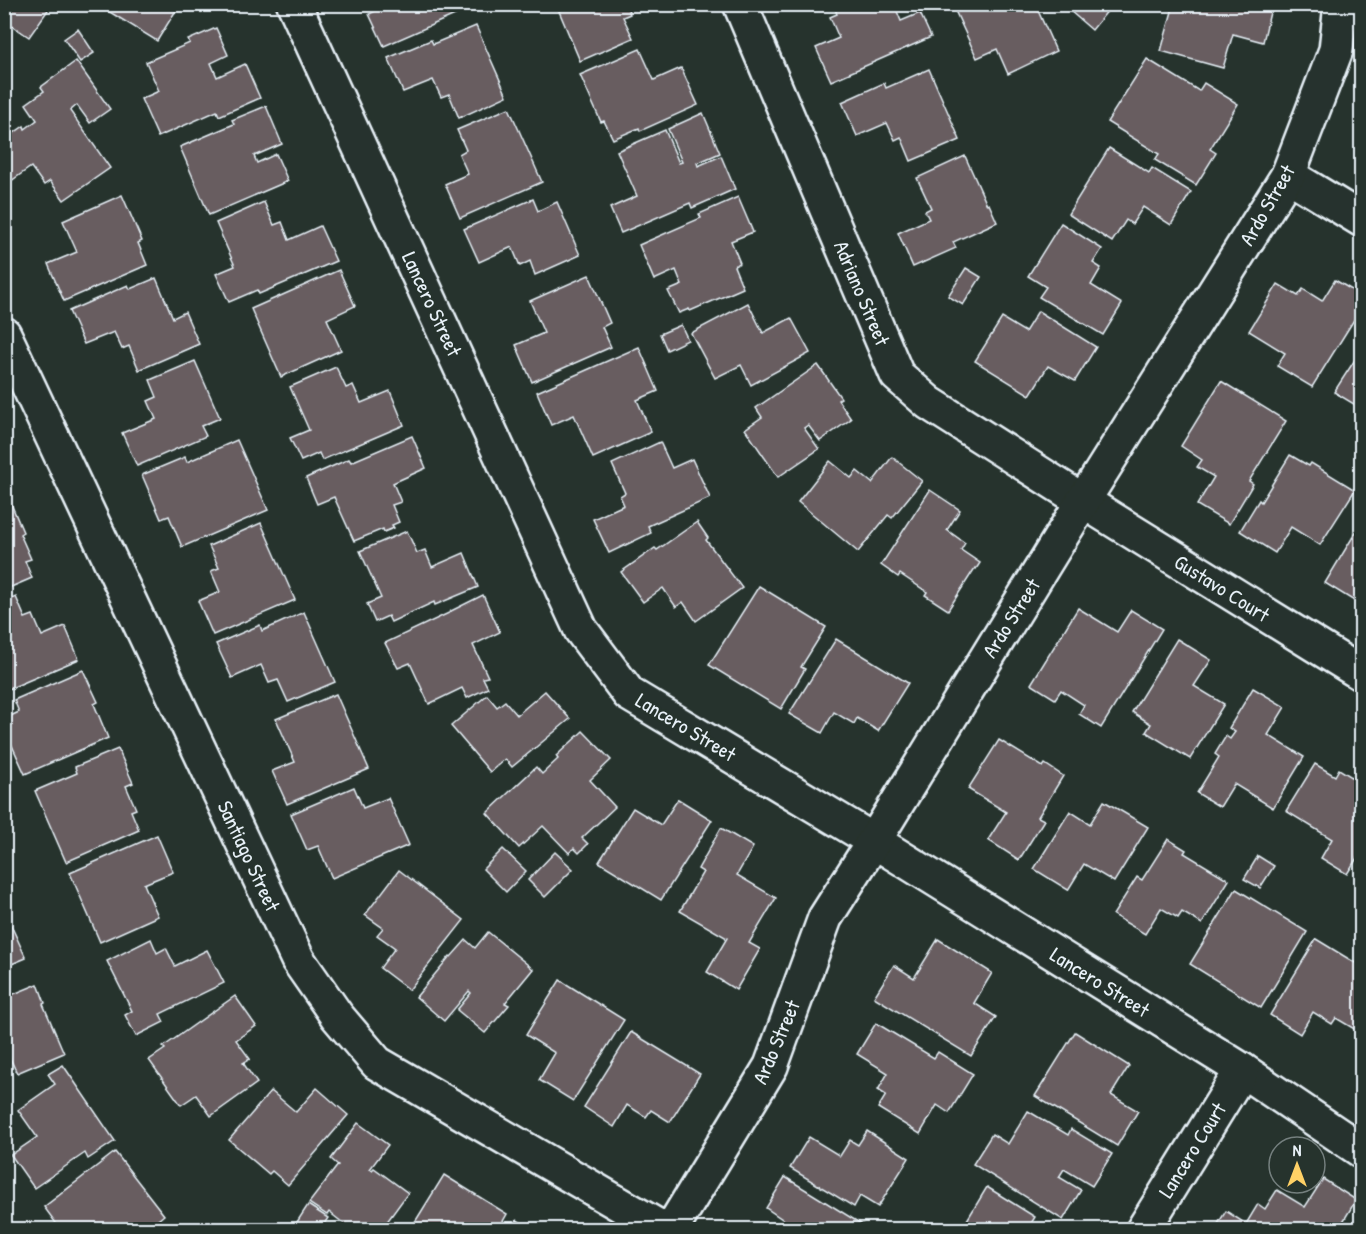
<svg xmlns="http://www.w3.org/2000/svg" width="1366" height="1234" font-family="'Patrick Hand',sans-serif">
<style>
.building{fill:#675d61;stroke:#e8f1f8;stroke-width:1.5}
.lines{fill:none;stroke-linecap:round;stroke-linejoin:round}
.minor-casing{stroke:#e8f1f8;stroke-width:38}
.minor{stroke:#26332d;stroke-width:33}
.labels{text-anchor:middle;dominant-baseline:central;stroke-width:5;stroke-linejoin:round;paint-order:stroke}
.street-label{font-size:21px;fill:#e8f1f8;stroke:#26332d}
</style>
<rect width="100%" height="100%" fill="#26332d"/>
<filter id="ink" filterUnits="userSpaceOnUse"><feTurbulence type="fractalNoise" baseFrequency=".0167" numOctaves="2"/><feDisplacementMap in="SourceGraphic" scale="12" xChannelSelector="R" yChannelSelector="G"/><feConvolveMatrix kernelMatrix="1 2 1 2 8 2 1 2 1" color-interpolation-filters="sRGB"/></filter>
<g filter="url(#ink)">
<g class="building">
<polygon points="4,4 40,4 48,10 29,37 4,20"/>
<polygon points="112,4 180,4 157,41 108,11"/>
<polygon points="390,4 480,4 384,46 369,14"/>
<polygon points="556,4 626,4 630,14 623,17 633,38 580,61"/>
<polygon points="833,4 894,4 901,21 920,13 931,37 831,81 816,48 839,38 830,17 837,14"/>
<polygon points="952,4 998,4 999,8 1006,4 1035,4 1056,51 1008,74 997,49 977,58"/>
<polygon points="1062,4 1113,4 1092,30"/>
<polygon points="1174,4 1187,4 1201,8 1202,4 1272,4 1263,42 1233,34 1223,68 1161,51"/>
<polygon points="476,26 507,96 459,118 449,94 441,97 433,80 403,92 388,58 431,40 433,44"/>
<polygon points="216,28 228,55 211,63 217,77 245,64 260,98 219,116 217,111 158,137 141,99 159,91 146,62 190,43 188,40"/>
<polygon points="78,29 94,53 80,62 64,39"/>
<polygon points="640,49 654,80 681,68 698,105 640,131 639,128 613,139 604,121 601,122 580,75"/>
<polygon points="1147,59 1199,91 1204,83 1238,104 1210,149 1216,153 1196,185 1155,160 1159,154 1107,122"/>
<polygon points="76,61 110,109 90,123 77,105 70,111 110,168 64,200 50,181 44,185 31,167 11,181 4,172 4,140 24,126 25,129 37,120 26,104 44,91 41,87"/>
<polygon points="929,69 960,140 911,161 901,137 895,140 887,123 857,136 842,102 884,83 886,88"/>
<polygon points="266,106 282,144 254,156 257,163 276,154 288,181 209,215 180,147 234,124 232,120"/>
<polygon points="509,108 542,182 460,218 445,184 468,174 459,154 466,150 457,130"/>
<polygon points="703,113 720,153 697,163 698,166 721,156 735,189 692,208 690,203 621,233 610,208 637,196 617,151 665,130 679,163 682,162 668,129"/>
<polygon points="1109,148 1149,173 1152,168 1191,192 1171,225 1143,207 1132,224 1126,220 1112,242 1068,214"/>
<polygon points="965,156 987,205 989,204 997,222 953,242 956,248 913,267 898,233 929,219 925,211 931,208 917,178"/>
<polygon points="122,195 142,241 138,243 147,265 64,301 48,264 77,252 63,221"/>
<polygon points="738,197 753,232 731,241 740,263 734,266 743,288 690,311 689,309 679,313 668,291 682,285 676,270 654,280 639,245 701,218 699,214"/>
<polygon points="533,199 538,211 557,202 580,255 535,275 530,261 520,266 512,247 479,262 464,229"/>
<polygon points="264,202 274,225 282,222 289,240 320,226 336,261 259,294 257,290 229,302 216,274 235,266 216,223"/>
<polygon points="1061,223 1102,249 1093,263 1101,268 1091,285 1122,304 1103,335 1039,297 1046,287 1028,276"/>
<polygon points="966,268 981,277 963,305 948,296"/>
<polygon points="339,270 355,306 327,319 341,350 281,377 251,309"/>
<polygon points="589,275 610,323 602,327 611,347 532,382 516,345 544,333 530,301"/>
<polygon points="156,278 173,318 185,312 199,344 139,370 129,346 122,349 114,332 84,344 69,311 128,285 130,289"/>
<polygon points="1335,280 1362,296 1362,307 1312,387 1277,366 1285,353 1249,331 1278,284 1298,296 1303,289 1322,301"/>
<polygon points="748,303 763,333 791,318 810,353 751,385 741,365 715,378 691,333"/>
<polygon points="1038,311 1096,347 1075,381 1048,366 1030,395 975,361 1002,318 1025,332"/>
<polygon points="681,325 688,340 667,350 660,334"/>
<polygon points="639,347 658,391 637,400 651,432 593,458 574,415 551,425 537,392"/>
<polygon points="1362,349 1362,409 1334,392"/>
<polygon points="195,361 220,418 201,426 206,436 137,466 122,433 156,419 148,401 157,397 150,380"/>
<polygon points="818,365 841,398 838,400 851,419 820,441 808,425 804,428 819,449 778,477 745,429 762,417 756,408"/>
<polygon points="336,367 346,388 353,385 361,403 390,391 404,425 322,460 319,453 301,461 290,438 309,430 290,387"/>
<polygon points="1221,381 1286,421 1249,481 1253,484 1229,524 1197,505 1214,477 1197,467 1202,460 1181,446"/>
<polygon points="412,436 426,468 393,483 401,502 392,505 399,522 392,525 394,528 384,532 383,529 354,541 334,497 317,504 306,478 349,459 351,462"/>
<polygon points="237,440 268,510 182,547 169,516 161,519 142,475 185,457 187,462"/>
<polygon points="660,442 672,468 692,459 710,498 648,526 651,533 609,553 593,519 624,505 620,496 625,493 612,464"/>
<polygon points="1290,455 1309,466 1311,463 1355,490 1320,545 1291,527 1275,553 1240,531 1259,500 1261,502"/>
<polygon points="892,457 922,481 892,518 888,515 858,552 798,502 830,461 851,478 857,471 872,483"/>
<polygon points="930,490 960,510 947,530 965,543 961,550 980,563 976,569 975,568 948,610 925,595 927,592 900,574 898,577 881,565"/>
<polygon points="9,499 23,532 20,534 31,559 25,561 32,578 4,590 4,501"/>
<polygon points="697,522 708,538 706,540 742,588 696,621 683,602 676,607 663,588 643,602 621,572 655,548 657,550"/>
<polygon points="261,523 295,600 213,635 198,601 220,592 211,571 219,568 209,546"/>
<polygon points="1360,525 1362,525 1362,599 1359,604 1325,583"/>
<polygon points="407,531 417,553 425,550 432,567 464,553 478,587 435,605 434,602 391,622 388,616 375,622 367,604 381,598 360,551"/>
<polygon points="759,586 826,627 801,667 805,669 781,709 709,665"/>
<polygon points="483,595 500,632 473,645 488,677 483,678 488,688 467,698 462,688 429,704 410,663 398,668 385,643 451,612 451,611"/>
<polygon points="16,597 25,618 33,615 42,636 65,626 79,659 4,691 4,602"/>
<polygon points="1078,608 1117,632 1131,610 1162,629 1101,728 1079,714 1084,705 1061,690 1055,699 1031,684"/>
<polygon points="304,612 335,682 288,702 278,680 269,683 261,665 232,678 216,644 260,625 262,631"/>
<polygon points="836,639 908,683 878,731 857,718 854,724 834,712 822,733 789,714"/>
<polygon points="1177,639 1211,660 1194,686 1224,704 1190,759 1146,732 1151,724 1132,712"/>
<polygon points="83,670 98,702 94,704 108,738 25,774 4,728 4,719 19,712 14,700"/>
<polygon points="1253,688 1285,707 1268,735 1304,757 1273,808 1234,784 1220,807 1197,793 1219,757 1215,754 1226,736 1230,739 1235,732 1229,728"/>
<polygon points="545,691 570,719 512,767 505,759 490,772 451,726 487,695 497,707 505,701 517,715"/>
<polygon points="336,694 369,769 287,804 272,771 295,762 276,719"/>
<polygon points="583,731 611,760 590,780 615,807 582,838 588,844 579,853 574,848 569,853 543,826 519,848 487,813 536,767 542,774 558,759 556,756"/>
<polygon points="999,740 1043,767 1045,764 1063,776 1038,817 1044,820 1019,860 988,840 1006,812 968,789"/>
<polygon points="118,749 133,783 126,786 136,809 131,811 139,830 66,862 35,791 77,773 75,767"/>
<polygon points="1315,764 1335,776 1339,769 1358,781 1362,775 1362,850 1347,874 1321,858 1332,839 1286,811"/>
<polygon points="354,787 363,808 388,798 409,845 332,878 318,846 307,850 291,814"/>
<polygon points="678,799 712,820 661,900 599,862 633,808 661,825"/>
<polygon points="1104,801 1148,827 1114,882 1084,864 1068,890 1034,869 1070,811 1090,824"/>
<polygon points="721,828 753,847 737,875 776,898 749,943 760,949 736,990 707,972 727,938 680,911 703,872 698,869"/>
<polygon points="157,835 173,872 144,884 158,916 100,942 70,873"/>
<polygon points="1168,839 1186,850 1184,853 1229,880 1202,924 1182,912 1178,918 1161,908 1145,934 1113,915 1137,877 1142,880"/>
<polygon points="503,849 526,871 506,892 483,869"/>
<polygon points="555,852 573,869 545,897 528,880"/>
<polygon points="1258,856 1274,866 1260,888 1244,879"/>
<polygon points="399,870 464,920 409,990 380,968 395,948 377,935 383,928 365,915"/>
<polygon points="1236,889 1307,932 1261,1008 1190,964"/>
<polygon points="4,910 26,958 7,966 12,976 4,979"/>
<polygon points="488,932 533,969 505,1003 509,1005 485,1033 457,1010 471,993 469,991 444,1021 416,997 450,956 451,957 466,940 475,948"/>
<polygon points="151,939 157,953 166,948 175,966 207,950 224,983 160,1014 164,1022 136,1036 125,1015 132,1011 107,961"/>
<polygon points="938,939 992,973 974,1003 996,1017 971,1056 874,997 894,965 914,978"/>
<polygon points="1316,939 1362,967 1362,1020 1356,1030 1336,1018 1332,1024 1313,1012 1300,1034 1270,1015"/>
<polygon points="560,980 624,1020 573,1101 539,1080 555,1053 526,1035"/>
<polygon points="38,984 45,1003 43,1004 64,1053 17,1073 4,1046 4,998"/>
<polygon points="235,996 256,1026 236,1040 250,1059 243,1063 257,1083 211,1116 196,1095 181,1105 149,1060 165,1049 163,1047"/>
<polygon points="876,1023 934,1058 938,1052 973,1074 949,1113 937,1105 920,1134 878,1108 886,1095 878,1090 888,1073 857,1054"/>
<polygon points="631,1032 700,1074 670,1122 651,1110 646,1117 627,1105 614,1127 584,1107"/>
<polygon points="1075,1032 1129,1066 1111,1095 1138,1111 1117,1146 1035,1096"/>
<polygon points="63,1065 115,1141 88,1159 85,1153 34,1188 11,1155 37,1137 18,1110 55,1084 48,1074"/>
<polygon points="317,1088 348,1115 288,1185 272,1171 269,1174 229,1140 271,1091 296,1112"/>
<polygon points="1028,1111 1068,1135 1071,1129 1112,1154 1092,1186 1064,1169 1059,1177 1081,1190 1063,1220 973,1164 992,1134 1008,1144"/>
<polygon points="358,1123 388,1145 370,1169 372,1170 374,1168 408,1193 381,1230 352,1230 329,1212 327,1215 309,1203 338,1165 331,1159"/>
<polygon points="867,1131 909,1158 878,1207 860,1196 854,1207 790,1168 809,1137 840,1156 850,1140 858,1145"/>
<polygon points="115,1152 164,1215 146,1230 81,1230 79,1227 76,1230 61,1230 44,1207"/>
<polygon points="444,1175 507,1214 498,1230 410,1230"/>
<polygon points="785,1177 871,1230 780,1230 785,1221 766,1208"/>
<polygon points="1323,1179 1356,1200 1338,1230 1334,1230 1323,1223 1319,1230 1214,1230 1226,1211 1246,1224 1258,1204 1265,1209 1277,1190 1305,1207"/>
<polygon points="987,1187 1035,1217 1027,1230 961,1230"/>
<polygon points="308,1205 328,1218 320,1230 302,1230 295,1225"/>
<polygon points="517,1220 533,1230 510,1230"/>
</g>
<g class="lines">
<defs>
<g id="minor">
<polyline points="294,4 581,630 629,694 874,841 1242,1070 1362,1151"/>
<polyline points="740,4 897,375 929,403 1083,501 1362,674"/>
<polyline points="1288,175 1362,220"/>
<polyline points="4,334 298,960 337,1016 377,1063 664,1230"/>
<polyline points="671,1230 771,1066 825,918 874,841 1083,501 1288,175 1336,50 1341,4"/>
<polyline points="1143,1230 1242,1070"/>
</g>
</defs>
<use href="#minor" class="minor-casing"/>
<use href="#minor" class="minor"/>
</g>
</g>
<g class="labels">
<g class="street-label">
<text transform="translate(1267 205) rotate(-60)">Ardo Street</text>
<text transform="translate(862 293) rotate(67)">Adriano Street</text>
<text transform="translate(432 304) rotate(65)">Lancero Street</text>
<text transform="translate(1222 588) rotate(32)">Gustavo Court</text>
<text transform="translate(1011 618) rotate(-58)">Ardo Street</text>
<text transform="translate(686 727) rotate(31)">Lancero Street</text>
<text transform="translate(249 856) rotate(65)">Santiago Street</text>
<text transform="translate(1100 982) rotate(32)">Lancero Street</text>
<text transform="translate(776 1042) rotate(-67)">Ardo Street</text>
<text transform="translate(1192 1150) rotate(-58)">Lancero Court</text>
</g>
</g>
<rect width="1366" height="1234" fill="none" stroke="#26332d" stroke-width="24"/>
<rect x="12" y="12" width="1342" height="1210" fill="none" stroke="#e8f1f8" stroke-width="2" filter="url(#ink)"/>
<g transform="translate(1297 1165)"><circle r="28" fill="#26332d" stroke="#747f7e" stroke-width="1.5"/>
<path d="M0-4.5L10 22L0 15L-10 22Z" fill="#ffd166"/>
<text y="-9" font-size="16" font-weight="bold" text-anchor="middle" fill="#e8f1f8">N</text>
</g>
</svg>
